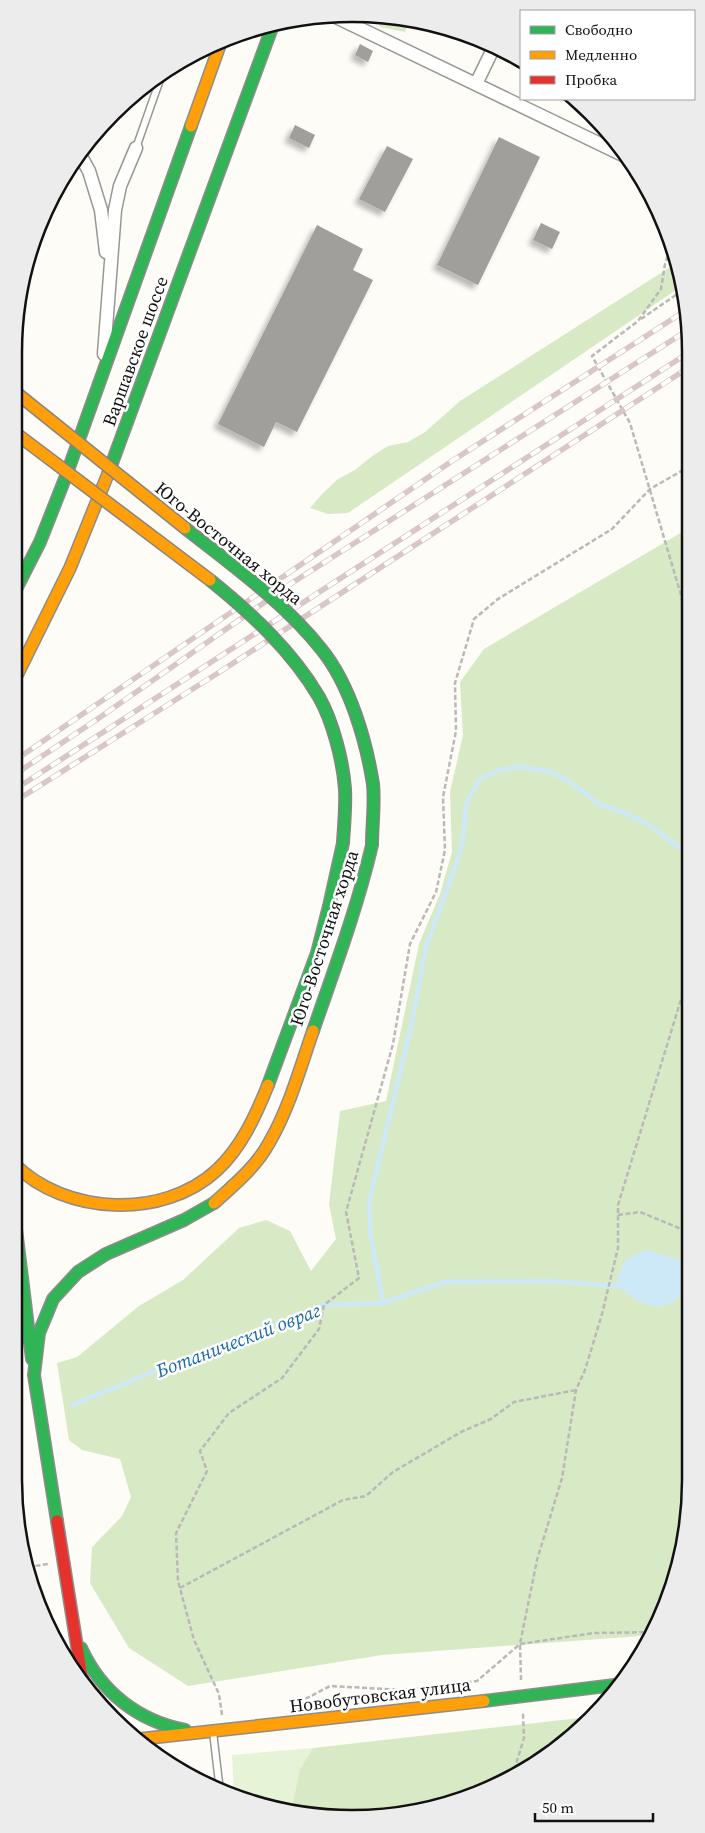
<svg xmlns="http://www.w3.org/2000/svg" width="705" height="1833" font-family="'Source Serif 4',serif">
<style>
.green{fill:#e7f3d7}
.forest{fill:#d8eac5}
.water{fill:#cde8f7}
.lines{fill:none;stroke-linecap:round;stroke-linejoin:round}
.stream{stroke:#cde8f7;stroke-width:4.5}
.building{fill:#a19f9c;filter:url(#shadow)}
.lane-casing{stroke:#979795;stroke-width:9}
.street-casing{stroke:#979795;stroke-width:15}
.fast-casing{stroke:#8e8d8b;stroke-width:14}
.slow-casing{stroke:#8e8d8b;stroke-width:14}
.jam-casing{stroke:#8e8d8b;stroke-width:14}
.path{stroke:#b9b9b8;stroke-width:2.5;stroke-dasharray:5 2.5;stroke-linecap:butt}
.lane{stroke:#fffffe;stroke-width:6}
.street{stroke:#fffffe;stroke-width:12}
.fast{stroke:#30b455;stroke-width:11}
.slow{stroke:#ff9f0a;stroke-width:11}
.jam{stroke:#e5322d;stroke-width:11}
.rail-casing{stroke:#d9c6c7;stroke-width:5.5}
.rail{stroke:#fff;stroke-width:4;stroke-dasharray:11;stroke-linecap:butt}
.fast-bridge-casing{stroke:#858482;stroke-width:14;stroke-linecap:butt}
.slow-bridge-casing{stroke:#858482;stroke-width:14;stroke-linecap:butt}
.fast-bridge{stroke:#30b455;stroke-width:11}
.slow-bridge{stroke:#ff9f0a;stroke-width:11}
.labels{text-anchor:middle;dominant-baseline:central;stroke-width:5;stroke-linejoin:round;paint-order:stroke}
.street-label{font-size:18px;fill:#111;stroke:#fff}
.water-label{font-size:19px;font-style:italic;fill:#1768a6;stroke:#fff}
.rim{fill:none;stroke:#111;stroke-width:2.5}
</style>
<defs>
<filter id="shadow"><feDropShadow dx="-4.5" dy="4.5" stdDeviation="2.5" flood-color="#0004"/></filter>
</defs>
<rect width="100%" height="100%" fill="#fdfcf7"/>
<polygon class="green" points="313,1748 300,1769 305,1816 244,1801 234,1797 232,1755"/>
<g class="forest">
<polygon points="378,15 410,20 405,32 380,27"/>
<polygon points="675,264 682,286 348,513 328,514 310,508 323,493 338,479 355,470 371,457 388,446 408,442 425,432 460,401"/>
<polygon points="689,528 691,1480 680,1568 656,1631 654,1635 382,1655 188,1686 129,1648 90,1583 92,1547 122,1516 131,1497 120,1459 82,1450 69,1440 57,1363 77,1357 139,1306 183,1280 239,1228 266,1220 290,1231 311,1271 336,1239 329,1204 340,1111 386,1101 419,944 440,894 452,852 450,792 463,735 460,682 484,649"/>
<polygon points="589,1717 540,1762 482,1793 419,1813 308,1816 305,1816 293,1803 300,1769 313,1748"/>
</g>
<path class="water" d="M647 1250 689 1263 691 1265C691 1271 692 1279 691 1285 690 1290 685 1293 681 1296 657 1317 638 1302 616 1286 620 1263 625 1258 647 1250Z"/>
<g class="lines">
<g class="stream">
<polyline points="383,1303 371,1236 369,1202 412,1023 426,947 457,861 463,838 465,811 469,797 481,778 503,769 522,767 548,771 569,781 599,804 625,813 646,823 690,855"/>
<polyline points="72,1405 201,1352 324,1305 383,1303 444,1282 547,1281 616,1286"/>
</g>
</g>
<g class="building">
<polygon points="360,44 373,51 368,62 355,55"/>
<polygon points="295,125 315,135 309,148 289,138"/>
<polygon points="499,137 540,157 478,285 437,265"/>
<polygon points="387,146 413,159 385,212 359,199"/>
<polygon points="541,223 560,232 552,249 533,240"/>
<polygon points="317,225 363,249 353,270 373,280 297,432 276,422 264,447 218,424"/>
</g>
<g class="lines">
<defs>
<g id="lane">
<polyline points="136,148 162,74"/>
<polyline points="213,1732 220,1791"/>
</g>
<g id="street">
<polyline points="334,16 625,156"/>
<polyline points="476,84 493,49"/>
<polyline points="79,153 89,171 101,210 106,252"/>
<polyline points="104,354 115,210 120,186 136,148"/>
</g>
<g id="fast">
<polyline points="108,474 273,25"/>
<polyline points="14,593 40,542 66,476 191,126"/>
<path d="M313 1031C334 970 357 909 372 845"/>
<polyline points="268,1085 317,953 329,906 343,843"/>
<polyline points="14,1213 32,1359"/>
<polyline points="57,1521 34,1375 39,1333 53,1299 78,1272 106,1254 184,1220 214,1203"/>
<path d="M81 1648C101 1692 138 1721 185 1730"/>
<polyline points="484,1701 623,1684"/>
</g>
<g id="slow">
<polyline points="191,126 221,42"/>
<polyline points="14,681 70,568 108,474"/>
<path d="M14 1164C65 1215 163 1220 217 1170 241 1148 256 1115 268 1085"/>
<path d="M214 1203C234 1185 256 1167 269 1143 289 1109 300 1068 313 1031"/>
<polyline points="140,1739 484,1701"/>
</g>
<polyline id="jam" points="57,1521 83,1684"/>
</defs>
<use href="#lane" class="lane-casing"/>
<use href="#street" class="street-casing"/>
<use href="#fast" class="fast-casing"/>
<use href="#slow" class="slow-casing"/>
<use href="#jam" class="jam-casing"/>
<g class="path">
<polyline points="670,249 665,264 661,289 638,321 592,356 630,423 681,595 689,635"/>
<polyline points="641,319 683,290"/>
<polyline points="618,1215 640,1212 691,1233"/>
<polyline points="28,1567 48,1564"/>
<polyline points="180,1588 343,1500 366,1496 393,1472 461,1432 491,1419 514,1402 576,1390"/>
<polyline points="521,1680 520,1644 537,1560 562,1478 576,1390 585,1370 602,1314 618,1248 618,1205 690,970"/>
<polyline points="292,1706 330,1686 403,1690 477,1681 520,1644 594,1633 655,1632"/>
<polyline points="222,1715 219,1694 194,1640 178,1581 176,1533 207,1471 200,1451 229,1413 282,1378 319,1329 324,1305 359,1278 346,1212 393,1044 410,944 436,892 445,850 443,797 456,731 455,683 474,619 498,599 612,529 650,489 685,469 689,469"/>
<polyline points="512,1777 524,1738 523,1713"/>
</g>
<use href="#lane" class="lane"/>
<use href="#street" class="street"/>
<use href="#fast" class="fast"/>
<use href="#slow" class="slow"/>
<use href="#jam" class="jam"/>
<defs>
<g id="rail">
<polyline points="14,761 452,461 688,309"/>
<polyline points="14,775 99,718 292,583 688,330"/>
<polyline points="14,790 688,353"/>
<polyline points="14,802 218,673 688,368"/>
</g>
</defs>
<use href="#rail" class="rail-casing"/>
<use href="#rail" class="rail"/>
<defs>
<g id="fast-bridge">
<path d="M185 528C233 566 284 602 322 650 350 685 366 740 373 784 375 803 372 825 372 845"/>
<path d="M210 580C251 613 292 651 319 697 333 722 343 761 345 789 346 807 344 825 343 843"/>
</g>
<g id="slow-bridge">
<polyline points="14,391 185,528"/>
<polyline points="14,432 210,580"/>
</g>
</defs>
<use href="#fast-bridge" class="fast-bridge-casing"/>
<use href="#slow-bridge" class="slow-bridge-casing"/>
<use href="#fast-bridge" class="fast-bridge"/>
<use href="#slow-bridge" class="slow-bridge"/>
</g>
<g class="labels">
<g class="street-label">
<text transform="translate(135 351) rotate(-70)">Варшавское шоссе</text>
<text transform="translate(229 543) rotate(39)">Юго-Восточная хорда</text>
<text transform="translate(324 938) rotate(-72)">Юго-Восточная хорда</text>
<text transform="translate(380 1695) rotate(-7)">Новобутовская улица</text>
</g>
<g class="water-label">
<text transform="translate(238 1340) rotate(-21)">Ботанический овраг</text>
</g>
</g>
<path d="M0 0H705V1833H0ZM352 22H352A330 330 0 0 1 682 352V1480A330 330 0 0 1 352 1810H352A330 330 0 0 1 22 1480V352A330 330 0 0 1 352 22Z" fill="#ececec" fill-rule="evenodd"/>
<path class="rim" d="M352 22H352A330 330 0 0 1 682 352V1480A330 330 0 0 1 352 1810H352A330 330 0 0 1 22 1480V352A330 330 0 0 1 352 22Z"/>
<rect x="520" y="10" width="175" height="90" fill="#ffffff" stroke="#a0a0a0"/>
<rect x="530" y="26" width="25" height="8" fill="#30b455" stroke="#a0a0a0"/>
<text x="565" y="35" font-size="15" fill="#111111">Свободно</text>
<rect x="530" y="51" width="25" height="8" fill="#ff9f0a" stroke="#a0a0a0"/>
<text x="565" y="60" font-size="15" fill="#111111">Медленно</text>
<rect x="530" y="76" width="25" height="8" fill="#e5322d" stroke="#a0a0a0"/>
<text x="565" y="85" font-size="15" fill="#111111">Пробка</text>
<path d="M535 1813v8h118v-8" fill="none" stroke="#111111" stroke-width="2.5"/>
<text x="542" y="1813" font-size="15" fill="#111111" stroke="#ffffff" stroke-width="4" paint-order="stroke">50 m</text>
</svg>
